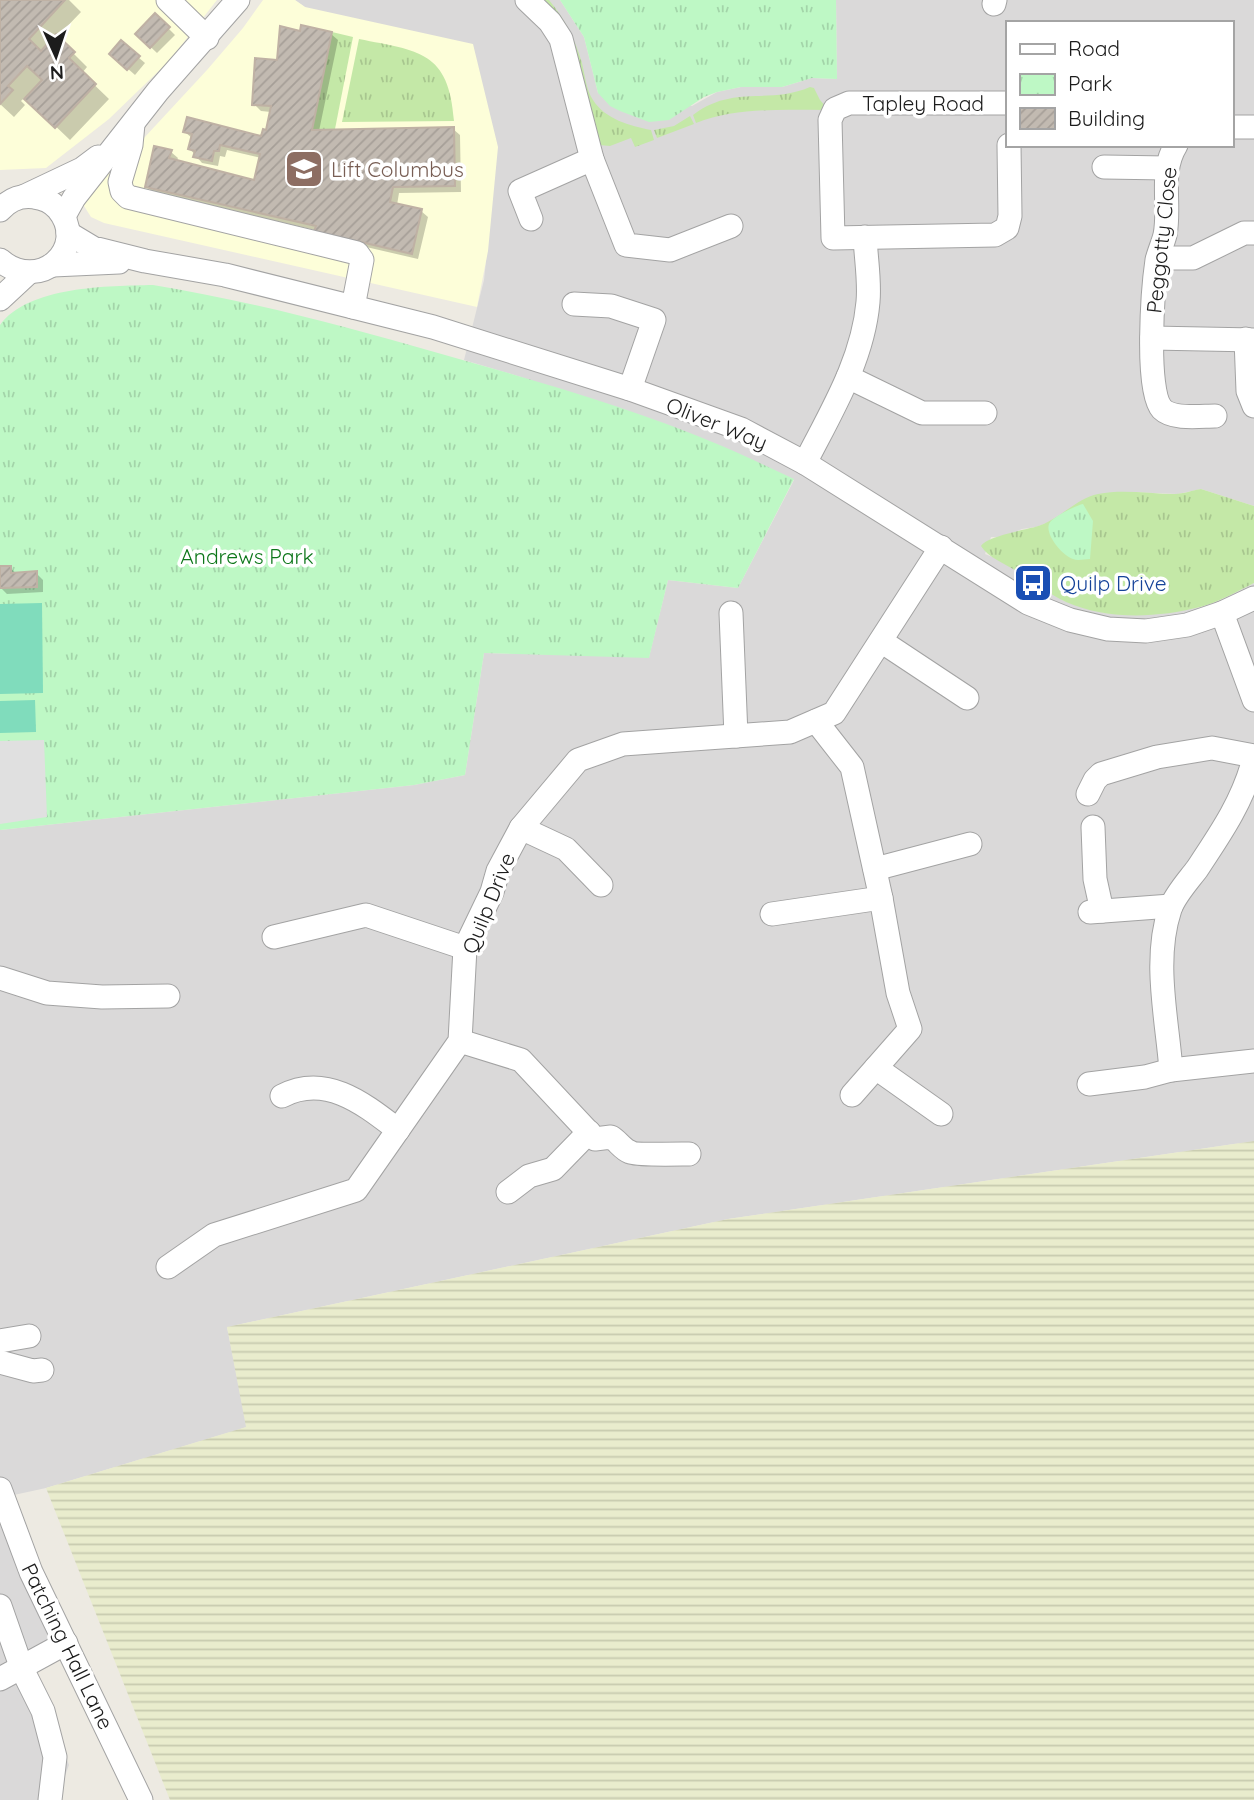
<svg xmlns="http://www.w3.org/2000/svg" width="1254" height="1800" font-family="Quicksand,sans-serif">
<style>
.residential{fill:#dad9d9;fill-rule:evenodd}
.education{fill:#fdfed9}
.farmland{fill:url(#farmland-rules)}
.grass{fill:url(#grass-tufts)}
.park{fill:url(#park-tufts)}
.pitch{fill:#80dcbc}
.parking{fill:#e0e0e0}
.shadow{fill:#0003}
.building{fill:url(#building-hatch);stroke:#bfb1a4;stroke-width:2}
.lines{fill:none;stroke-linecap:round;stroke-linejoin:round}
.minor-casing{stroke:#a3a3a3;stroke-width:25}
.minor{stroke:#fff;stroke-width:23}
.labels{text-anchor:middle;dominant-baseline:central;stroke-width:7;stroke-linejoin:round;paint-order:stroke}
.street-label{font-size:21px;fill:#1c1c1c;stroke:#fff}
.education-label{font-size:21px;fill:#785e54;stroke:#fff;text-anchor:start}
.park-label{font-size:21px;fill:#0d771a;stroke:#fff}
.transit-label{font-size:21px;fill:#164399;stroke:#fff;text-anchor:start}
</style>
<defs>
<pattern id="farmland-rules" width="6" height="5" patternUnits="userSpaceOnUse" patternTransform="scale(1.75)"><rect width="6" height="5" fill="#e9eccd"/><path d="M0 2.5h6" fill="none" stroke="#c7caaf"/></pattern>
<pattern id="grass-tufts" width="24" height="20" patternUnits="userSpaceOnUse" patternTransform="scale(1.75)"><rect width="24" height="20" fill="#c4e8a7"/><path d="M3 7l-1-3M5 7V3M7 7l1-3M15 17l-1-3M17 17v-4M19 17l1-3" fill="none" stroke="#a8c68f"/></pattern>
<pattern id="park-tufts" width="24" height="20" patternUnits="userSpaceOnUse" patternTransform="scale(1.75)"><rect width="24" height="20" fill="#bef8c5"/><path d="M3 7l-1-3M5 7V3M7 7l1-3M15 17l-1-3M17 17v-4M19 17l1-3" fill="none" stroke="#a3d4a9"/></pattern>
<pattern id="building-hatch" width="6" height="6" patternUnits="userSpaceOnUse" patternTransform="scale(1.75)"><rect width="6" height="6" fill="#c2bab1"/><path d="M-1 1l2-2M0 6l6-6M5 7l2-2" fill="none" stroke="#a69f98"/></pattern>
</defs>
<rect width="100%" height="100%" fill="#edeae2"/>
<g class="residential">
<path d="M295 0H560L584 37 598 93 692 106 717 92 741 87H782L812 78 837 79 836 0H1254V506L1201 489 1178 494 1130 492 1036 527 1022 529 1003 537H991L985 554 1000 560 1064 601 1105 613 1124 615 1154 614 1201 607 1222 599 1254 583V1141L728 1219 227 1327 247 1427 46 1488 0 1498V830L414 785 465 775 484 653 649 657 668 580 738 588 794 480 521 377 464 360 484 280 492 204 305 7ZM1007 23H1231V145H1007Z"/>
<polygon points="0,1515 62,1656 34,1671 69,1765 56,1800 0,1800"/>
</g>
<g class="education">
<polygon points="0,0 217,0 169,61 109,119 46,168 0,170"/>
<polygon points="263,0 295,0 305,7 473,44 498,147 488,251 477,307 104,223 91,217 84,206 89,192 144,138 207,70 243,28"/>
</g>
<polygon class="farmland" points="1254,1141 1254,1800 170,1800 46,1488 246,1427 227,1327 728,1219"/>
<g class="grass">
<path d="M540 0H549C565 19 575 39 582 63 585 75 586 90 593 100 605 119 630 126 651 130L654 140 635 147 631 138 610 146 599 145Z"/>
<polygon points="332,32 353,37 335,129 312,130"/>
<path d="M359 39C419 51 449 51 454 121L342 122Z"/>
<path d="M810 87 814 88 820 100 827 108 826 110C782 110 737 107 696 123L693 115C733 84 769 105 810 87Z"/>
<polygon points="690,116 694,124 657,138 654,130 674,126"/>
<path d="M1201 489 1254 506V583C1236 592 1219 602 1200 607 1157 618 1107 620 1066 602 1050 595 1035 582 1020 573 1008 565 988 558 981 546 986 537 1023 530 1035 527 1058 521 1075 499 1098 494 1123 489 1150 494 1175 494 1183 494 1193 490 1201 489Z"/>
</g>
<g class="park">
<polygon points="560,0 836,0 837,79 812,78 782,87 741,87 717,92 704,97 669,120 649,122 620,111 610,106 598,93 584,37"/>
<path d="M153 285C250 301 344 326 438 353 533 380 630 407 722 446 746 456 770 468 794 479L738 588 668 580 649 658 484 653 465 775 414 785 0 830V325C28 286 109 286 153 285Z"/>
<path d="M1083 504 1093 521 1090 559C1084 559 1078 561 1073 559 1063 556 1045 535 1049 524 1052 517 1075 506 1083 504Z"/>
</g>
<g class="pitch">
<polygon points="42,603 43,693 0,694 0,604"/>
<polygon points="35,700 36,732 0,733 0,701"/>
</g>
<polygon class="parking" points="44,740 47,817 0,824 0,741"/>
<g class="shadow">
<polygon points="0,0 69,0 81,12 57,37 87,67 82,73 109,99 70,140 25,97 21,101 25,105 14,117 0,104"/>
<polygon points="155,15 175,35 157,53 137,34"/>
<polygon points="302,33 331,34 338,40 319,131 453,129 460,135 461,192 399,193 397,205 421,211 428,217 418,259 323,237 315,230 154,193 147,187 171,152 178,158 176,162 255,182 261,158 227,150 225,157 220,156 218,166 202,163 190,149 193,139 185,132 262,138 267,132 271,112 261,111 254,104 279,62"/>
<polygon points="138,57 145,63 135,75 118,60"/>
<polygon points="0,568 10,568 17,574 36,573 43,580 43,592 7,594 0,587"/>
</g>
<g class="building">
<polygon points="0,0 65,0 29,39 41,51 56,34 75,52 69,58 96,84 55,128 24,99 42,80 27,66 8,86 13,90 0,104"/>
<polygon points="155,13 170,27 150,48 135,34"/>
<polygon points="301,25 332,32 312,130 454,127 455,186 393,187 390,202 422,209 412,254 314,231 316,226 145,187 154,146 172,150 169,158 254,180 260,154 220,145 219,151 214,151 212,161 193,157 195,151 188,149 192,134 183,132 187,117 261,136 263,129 266,130 271,106 252,105 255,58 277,60 280,26 300,31"/>
<polygon points="121,40 140,56 127,70 109,54"/>
<polygon points="0,566 11,566 11,573 37,571 37,587 0,588"/>
</g>
<g class="lines">
<defs>
<g id="minor">
<polyline points="168,0 207,38"/>
<polyline points="527,0 550,22 561,39 592,159 626,245 670,250 731,226"/>
<polyline points="994,4 995,0"/>
<polyline points="1007,103 849,103 835,109 830,120 833,238 995,235 1007,228 1010,216 1009,145"/>
<polyline points="133,124 131,145 120,182 122,191 128,197 357,253 362,260 353,307"/>
<polyline points="1231,127 1254,127"/>
<path d="M1176 145C1159 172 1171 205 1165 235 1163 243 1159 252 1157 260 1153 287 1145 391 1162 409 1173 420 1201 416 1215 416"/>
<polyline points="1104,167 1167,168"/>
<polyline points="25,196 82,169 98,157"/>
<path d="M0 210C10 199 21 195 34 197 43 198 52 202 58 209 90 248 39 294 0 260"/>
<polyline points="64,216 74,198 158,91 238,0"/>
<polyline points="531,219 520,191 592,159"/>
<polyline points="68,233 93,248 145,261 225,275 433,327 630,389 741,429 805,463 1028,603 1070,620 1108,629 1146,631 1187,625 1222,613 1254,598"/>
<polyline points="1158,258 1193,258 1244,233 1254,233"/>
<polyline points="53,265 119,262"/>
<polyline points="0,299 28,273"/>
<polyline points="574,304 611,306 654,320 630,389"/>
<polyline points="1152,338 1254,340"/>
<polyline points="1246,339 1248,391 1254,406"/>
<polyline points="848,377 922,413 985,413"/>
<path d="M805 463C831 412 863 360 868 302 870 281 866 259 865 237"/>
<polyline points="731,613 736,736"/>
<polyline points="1222,613 1254,700"/>
<polyline points="881,641 967,698"/>
<polyline points="816,721 852,767 881,898 898,993 910,1029 852,1095"/>
<polyline points="1088,794 1095,780 1101,774 1157,757 1212,748 1254,756"/>
<polyline points="1093,827 1095,879 1102,911"/>
<polyline points="521,828 566,849 601,885"/>
<polyline points="875,869 970,844"/>
<polyline points="1090,912 1171,906"/>
<polyline points="772,914 881,898"/>
<polyline points="274,937 366,915 465,948"/>
<polyline points="0,978 47,993 102,997 168,996"/>
<path d="M460 1041 521 1060 595 1139 611 1137C618 1141 622 1149 630 1152 635 1155 679 1154 689 1154"/>
<polyline points="876,1068 941,1114"/>
<path d="M1171 1070C1167 1018 1153 960 1170 909 1175 895 1188 881 1197 869 1221 833 1243 801 1254 759"/>
<polyline points="1089,1084 1145,1077 1171,1070 1254,1061"/>
<path d="M282 1096C326 1073 364 1104 398 1130"/>
<polyline points="508,1192 529,1176 553,1169 589,1132"/>
<polyline points="168,1267 214,1235 356,1190 460,1041 465,948 492,892 498,871 521,828 578,760 623,744 790,732 834,713 941,547"/>
<polyline points="0,1341 29,1336"/>
<polyline points="0,1362 33,1371 42,1370"/>
<polyline points="0,1489 31,1572 141,1800"/>
<polyline points="0,1606 22,1669 43,1711 55,1757 50,1800"/>
<polyline points="0,1679 66,1643"/>
</g>
</defs>
<use href="#minor" class="minor-casing"/>
<use href="#minor" class="minor"/>
</g>
<defs>
<symbol id="school-square" viewBox="-11 -11 22 22"><rect x="-9" y="-9" width="18" height="18" rx="4" fill="#8d6e63" stroke="#fff"/><path d="M0-5L7-2L0 1L-7-2ZM-4 1L0 2.5L4 1V4Q0 6-4 4Z" fill="#fff"/></symbol>
<symbol id="bus-square" viewBox="-11 -11 22 22"><rect x="-9" y="-9" width="18" height="18" rx="4" fill="#1a4fb4" stroke="#fff"/><path d="M-5-6H5V4H4V6H2V4H-2V6H-4V4H-5ZM-3.5-4V0h7V-4ZM-3.5 1.2v1.5H-2V1.2ZM2 1.2v1.5H3.5V1.2Z" fill="#fff"/></symbol>
</defs>
<g fill-rule="evenodd">
<use href="#school-square" x="282" y="147" width="44" height="44"/>
<use href="#bus-square" x="1011" y="561" width="44" height="44"/>
</g>
<g class="labels">
<g class="street-label">
<text x="923" y="103">Tapley Road</text>
<text transform="translate(1161 240) rotate(-84)">Peggotty Close</text>
<text transform="translate(717 423) rotate(22)">Oliver Way</text>
<text transform="translate(488 903) rotate(-68)">Quilp Drive</text>
<text transform="translate(68 1646) rotate(64)">Patching Hall Lane</text>
</g>
<g class="education-label">
<text x="331" y="169">Lift Columbus</text>
</g>
<g class="park-label">
<text x="247" y="556">Andrews Park</text>
</g>
<g class="transit-label">
<text x="1060" y="583">Quilp Drive</text>
</g>
</g>
<rect x="1006" y="21" width="228" height="126" fill="#ffffff" stroke="#a4a4a4" stroke-width="2"/>
<rect x="1020" y="44" width="35" height="10" fill="#ffffff" stroke="#a4a4a4" stroke-width="2"/>
<text x="1068" y="56" font-size="21" fill="#1c1c1c">Road</text>
<rect x="1020" y="74" width="35" height="21" fill="url(#park-tufts)" stroke="#a4a4a4" stroke-width="2"/>
<text x="1068" y="91" font-size="21" fill="#1c1c1c">Park</text>
<rect x="1020" y="108" width="35" height="21" fill="url(#building-hatch)" stroke="#a4a4a4" stroke-width="2"/>
<text x="1068" y="126" font-size="21" fill="#1c1c1c">Building</text>
<g transform="translate(56 56) rotate(177)" stroke="#ffffff" stroke-width="5" paint-order="stroke">
<path d="M0-5L12 26L0 18L-12 26Z" fill="#1c1c1c"/>
<text y="-10" font-size="19" font-weight="bold" text-anchor="middle" fill="#1c1c1c">N</text>
</g>
</svg>
